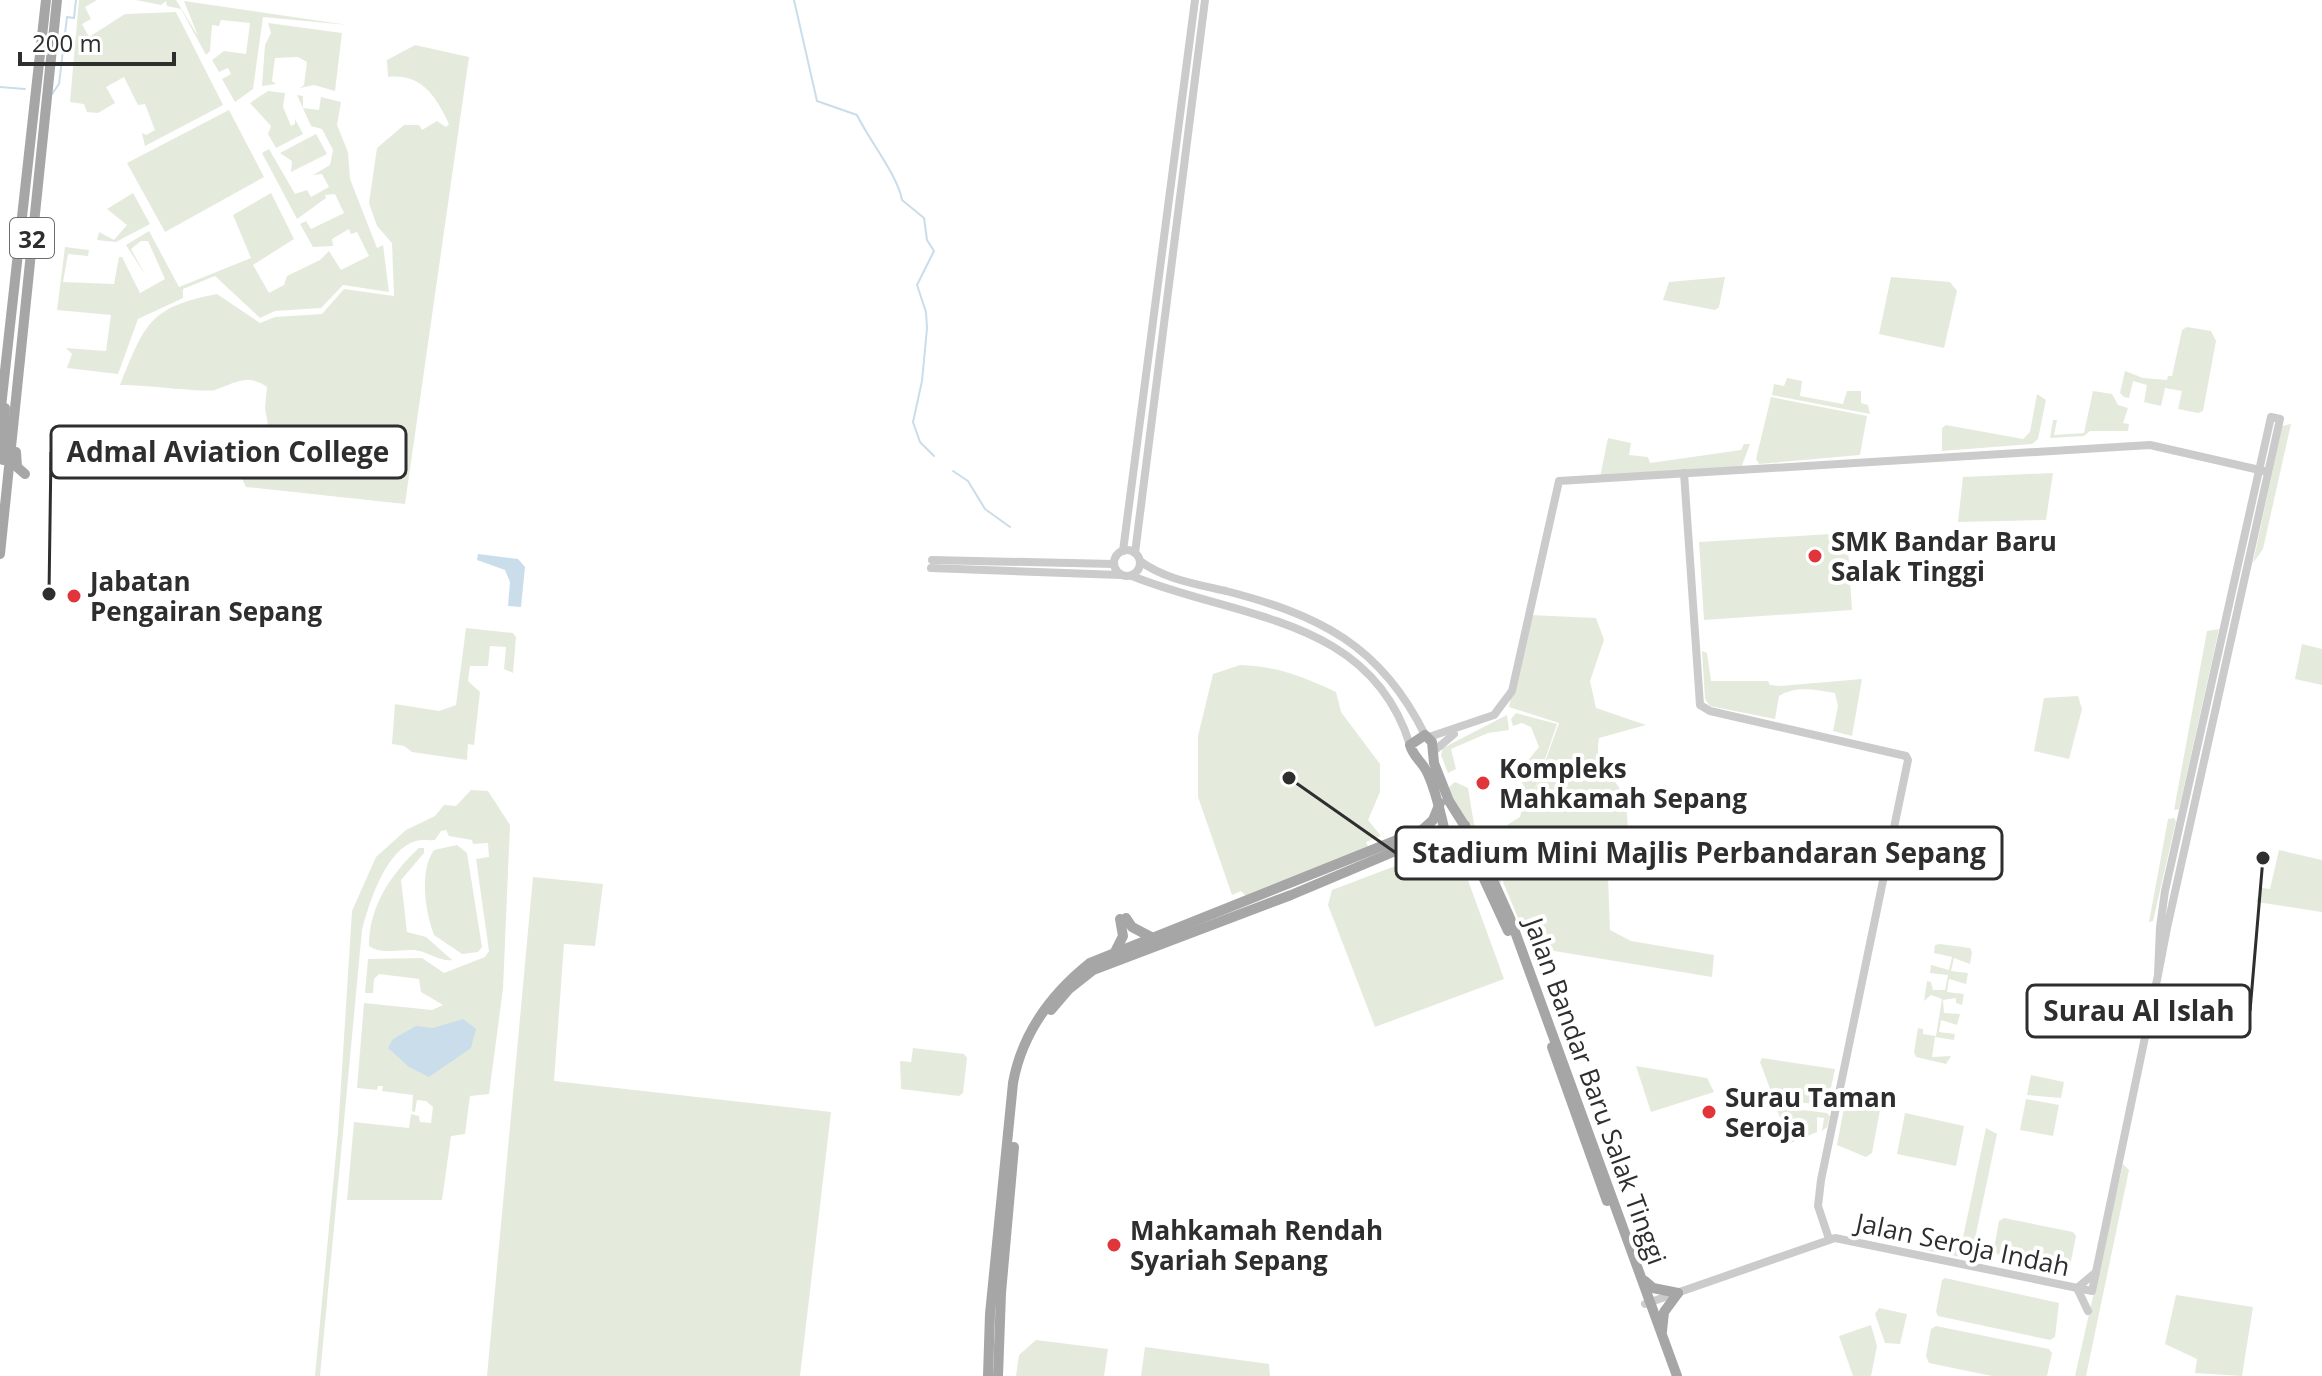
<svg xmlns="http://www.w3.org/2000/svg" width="2322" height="1376" font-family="'Open Sans',sans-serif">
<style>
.green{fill:#e4ebdc}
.water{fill:#c9ddeb}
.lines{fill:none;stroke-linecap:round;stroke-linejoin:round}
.stream{stroke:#c9ddeb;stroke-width:2}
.minor{stroke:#cbcbcb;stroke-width:8}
.major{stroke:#a6a6a6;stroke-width:10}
.poi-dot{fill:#e1353c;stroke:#fff;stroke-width:3}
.labels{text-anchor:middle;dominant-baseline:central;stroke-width:8;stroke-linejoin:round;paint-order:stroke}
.shield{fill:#fff;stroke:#6d6d6d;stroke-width:2}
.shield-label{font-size:24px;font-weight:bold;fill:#2e2e2e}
.poi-label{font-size:26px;font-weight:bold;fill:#2e2e2e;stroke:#fff;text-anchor:start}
.street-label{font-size:26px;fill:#2e2e2e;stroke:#fff}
.leader{fill:none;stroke:#2e2e2e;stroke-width:3}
.callout-dot{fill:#2e2e2e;stroke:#fff;stroke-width:3}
.callout{fill:#fff;stroke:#2e2e2e;stroke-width:3}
.callout-label{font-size:28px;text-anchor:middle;font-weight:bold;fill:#2e2e2e}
</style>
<rect width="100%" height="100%" fill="#fff"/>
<g class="green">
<polygon points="79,0 97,0 85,7 91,19 82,24 89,37 125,14 176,12 223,105 145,146 142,133 146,135 155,130 145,104 138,105 124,77 106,87 115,103 98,113 87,112 84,104 70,102"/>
<polygon points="136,0 176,0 198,36 184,1 348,25 263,17 253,89 235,102 222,79 231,74 228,68 219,72 212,60 224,51 246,54 250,23 221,20 219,26 212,25 210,51 206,55 181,9 167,6 166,1 161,5"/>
<polygon points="268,23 342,33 335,91 314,85 300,88 304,85 307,62 298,57 275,58 272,81 276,84 262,86 265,45 271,33"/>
<path d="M415 45 469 57 405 504 246 487 240 474 268 425 265 408 267 387C247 373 235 383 215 390 207 393 138 384 120 385 145 324 149 307 217 294L260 323 275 317 322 314 344 289 394 296 392 243 377 226 369 203 377 148 404 125H419L422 130 437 121 446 127 449 124C436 96 421 73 388 77L387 60Z"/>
<polygon points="268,91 285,93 283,107 291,126 295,124 295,119 303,134 276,148 268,134 271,126 250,103"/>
<polygon points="297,95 303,96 303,108 319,110 321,97 341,102 337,125 348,152 350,179 377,248 383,245 389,292 343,285 321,308 275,311 260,318 215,276 183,289 183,298 138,319 118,374 67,368 72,354 66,348 106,351 111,315 57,310 65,247 89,250 88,256 68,254 63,282 114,284 119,257 122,257 140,293 165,279 148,241 141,241 131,249 146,276 126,245 149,231 179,287 251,258 233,215 271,193 294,239 253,265 269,293 284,285 287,276 320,260 329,251 341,270 369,256 357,232 351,234 349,229 332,239 333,246 313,247 300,224 306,221 311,229 344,213 335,194 325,195 326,198 297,219 262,153 269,149 295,194 307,190 311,197 329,187 322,174 313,175 330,165 333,150 322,129 311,126"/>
<polygon points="229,110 264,177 165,232 127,163"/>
<polygon points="316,134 327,154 291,172 292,161 280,153"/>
<polygon points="133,193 150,224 116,242 97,240 99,232 114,240 127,225 107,209"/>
<polygon points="1725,277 1719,307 1715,310 1663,300 1669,282"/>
<polygon points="1891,277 1950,282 1957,291 1944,348 1879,334"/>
<polygon points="2187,327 2211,331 2216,341 2203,411 2198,413 2178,409 2182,391 2165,388 2161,406 2144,402 2147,385 2133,381 2129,398 2124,397 2120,393 2125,371 2143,378 2167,380 2168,376 2172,376 2182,330"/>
<polygon points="1787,378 1802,381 1800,396 1843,404 1847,391 1861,391 1861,403 1868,405 1870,414 1772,395 1774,384 1784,386"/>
<polygon points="2093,391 2112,394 2118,405 2128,408 2123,423 2129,424 2128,431 2090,431 2084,436 2050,438 2053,420 2057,420 2054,435 2084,433"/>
<polygon points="2037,394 2046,400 2038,439 2032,444 1942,451 1942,428 1946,425 2023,439 2030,432"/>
<polygon points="1771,397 1867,416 1860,455 1759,464 1756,459"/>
<polygon points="2291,424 2263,549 2253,563 2282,426"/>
<polygon points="1608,438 1631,443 1629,455 1648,457 1650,463 1741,450 1744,444 1750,444 1741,468 1600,477"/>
<polygon points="2053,473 2046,520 1958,522 1963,477"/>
<polygon points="1847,533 1852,610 1704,620 1699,542"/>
<path d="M1530 615 1596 618 1604 640 1590 681 1596 708 1646 725 1599 738C1594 773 1608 768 1622 792 1629 806 1627 834 1629 849L1608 877 1610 930 1631 941 1714 955 1712 977 1530 947 1503 882 1523 825 1498 890C1484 848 1481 840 1520 817L1526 793 1522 782 1534 773 1529 759 1539 747 1531 727 1522 723 1513 726 1511 719 1516 713 1557 724 1528 809 1559 723 1509 707Z"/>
<polygon points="466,628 513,633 516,637 513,673 504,669 506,647 490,646 488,666 470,666 468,681 480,692 474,745 468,744 467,760 412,752 404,746 392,744 395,704 439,711 456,705"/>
<polygon points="2219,629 2179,809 2174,810 2207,631"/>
<polygon points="2302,644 2322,649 2322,685 2295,679"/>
<path d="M1702 651 1707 653 1711 681H1768L1770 685 1780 686 1862 679 1852 736 1833 731 1838 706 1835 693C1816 690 1796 685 1779 696L1775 719 1710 706 1705 699Z"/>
<path d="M1240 665C1276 666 1304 677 1336 692L1341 712 1380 764V792L1368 820 1381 836 1366 842 1369 848 1246 896 1241 891 1232 895 1198 797V736L1213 674Z"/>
<polygon points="2078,696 2082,709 2069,759 2034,751 2044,698"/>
<polygon points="1507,715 1509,730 1488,733 1451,749 1456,769 1448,773 1441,755 1443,748"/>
<polygon points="1455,782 1468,788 1474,824 1484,838 1478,838 1447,789"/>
<path d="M471 790 488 791 510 825 503 989 489 1094 470 1096 465 1134 451 1136 442 1200H347L354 1122 409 1128 411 1114 419 1116 420 1122 431 1123 433 1107 426 1101 417 1100 415 1112 412 1111 413 1095 382 1091 383 1086H378L377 1090 357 1088 364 1003 432 1010 443 1005 421 992 419 979 379 974 374 979 373 993H365L368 959 422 958 444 973 485 957 489 951 476 859 489 857 488 843 473 844 472 840 449 836 446 830 441 831 435 840C429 841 423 839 416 841 386 849 369 903 362 930L320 1376H315L338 1132 352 911 376 857 406 830 435 816 444 805 456 806Z"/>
<polygon points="2174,818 2176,821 2153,921 2149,922 2168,819"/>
<path d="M457 845 467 853 482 947 478 952 462 954 434 935C425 911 419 871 434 850Z"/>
<path d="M419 848H424V853L401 880 407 932 426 937 452 960C439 962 428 951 414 950 400 949 381 955 369 946 369 906 391 874 419 848Z"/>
<polygon points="1440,849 1461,861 1504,979 1375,1027 1328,905 1332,890"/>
<polygon points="2279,850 2322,860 2322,912 2256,902 2262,888 2270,889"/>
<polygon points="533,877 603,884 595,946 564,944 554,1081 831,1112 800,1376 487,1376"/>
<polygon points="1940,944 1970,948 1972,952 1970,964 1954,958 1951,971 1968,973 1966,984 1949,979 1947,992 1964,994 1962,1005 1956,1003 1956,998 1943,1000 1944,1013 1960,1014 1957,1025 1941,1020 1939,1032 1955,1034 1954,1040 1935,1037 1932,1057 1951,1056 1946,1064 1916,1057 1914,1052 1918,1028 1923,1029 1923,1034 1936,1036 1942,999 1931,995 1924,1001 1927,981 1931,982 1933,990 1945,990 1948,975 1930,973 1931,965 1949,970 1952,957 1934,953 1935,945"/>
<polygon points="913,1048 964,1054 967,1058 963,1093 959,1096 901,1089 900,1061 911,1062"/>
<polygon points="1762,1058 1835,1069 1827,1106 1778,1099 1772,1094 1760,1062"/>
<polygon points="1636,1066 1707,1078 1714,1092 1651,1112"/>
<polygon points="2031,1075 2064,1082 2061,1098 2027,1095"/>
<polygon points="2026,1099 2059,1105 2053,1136 2020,1130"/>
<polygon points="1849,1100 1878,1106 1880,1110 1872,1153 1866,1157 1837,1145 1845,1103"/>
<polygon points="1779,1107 1827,1113 1830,1116 1827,1127 1822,1131 1824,1118 1817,1117 1817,1132 1791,1143 1776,1108"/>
<polygon points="1905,1113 1964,1126 1956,1166 1897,1154"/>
<polygon points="1986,1128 1997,1134 1973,1248 1961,1257 1920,1249 1917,1243 1961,1247"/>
<polygon points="2123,1164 2129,1170 2086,1376 2075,1376"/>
<polygon points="2004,1218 2073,1232 2076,1236 2070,1266 2064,1269 1997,1254 1994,1249 1999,1221"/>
<polygon points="1945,1278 2059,1303 2055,1337 2050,1340 1938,1316 1936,1312 1942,1280"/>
<polygon points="2176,1295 2253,1307 2242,1376 2195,1373 2197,1359 2165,1344"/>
<polygon points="1879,1308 1907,1314 1900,1344 1885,1343 1875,1314"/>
<polygon points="1871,1325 1877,1346 1871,1376 1853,1376 1839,1336"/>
<polygon points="1936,1326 2049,1349 2052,1353 2047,1376 1992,1376 1929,1363 1926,1356 1931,1329"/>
<polygon points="1036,1340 1108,1349 1104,1376 1016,1376 1019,1355"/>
<polygon points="1145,1347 1269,1364 1270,1376 1141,1376"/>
</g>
<g class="water">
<polygon points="478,554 518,559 525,567 521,607 508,606 510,582 505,570 477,560"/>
<polygon points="463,1019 476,1029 471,1048 429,1077 409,1067 388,1048 393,1039 416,1026 433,1028"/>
</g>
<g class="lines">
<g class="stream">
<path d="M794 0 817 101 857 115C869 140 898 176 902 200L924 218 927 240 934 251 917 285 926 312 927 328 922 381 913 422 920 442 934 456"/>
<polyline points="0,87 25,89"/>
<polyline points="52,94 59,84 67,17 74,18 76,0"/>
<polyline points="953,471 968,481 985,509 1010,527"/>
</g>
<g class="minor">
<polyline points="1684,473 1700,705 1710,711 1906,756 1908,760 1821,1180 1818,1206 1829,1239"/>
<circle cx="1127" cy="563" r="13"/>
<polyline points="1123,551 1195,0"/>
<polyline points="1135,553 1205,0"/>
<polyline points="932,560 1114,564"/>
<path d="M1140 561C1164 579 1196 584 1226 591 1319 615 1381 645 1425 735"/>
<polyline points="931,568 1120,575"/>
<path d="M1132 576C1238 619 1370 616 1410 745"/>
<polyline points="1429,737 1494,715 1512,691 1559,481 2150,445 2264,471"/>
<polyline points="1434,751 1454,734"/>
<polyline points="1645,1304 1835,1238 2092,1291 2158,975 2167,928 2280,419 2271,417 2165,891 2160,927 2158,975"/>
<polyline points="2088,1311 2077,1288 2095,1273"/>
</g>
<g class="major">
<polyline points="0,416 46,0"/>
<polyline points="16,452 17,467 25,474"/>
<polyline points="3,460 5,408"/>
<polyline points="0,554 57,0"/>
<path d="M1465 825 1458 837 1445 832C1440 812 1437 794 1428 774 1423 762 1413 757 1410 745L1425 735 1432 742 1434 763 1449 801 1478 847 1510 918 1677 1376"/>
<polyline points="1454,837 1471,851 1508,931"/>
<polyline points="1126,918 1132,927 1151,937"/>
<polyline points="1115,952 1123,936 1120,919"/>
<polyline points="1051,1010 1069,989 1093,970 1291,895 1424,839 1448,835"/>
<polyline points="1552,1047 1607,1201"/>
<polyline points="1645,1281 1653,1288 1678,1293"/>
<polyline points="1662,1331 1664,1312 1678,1293"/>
<path d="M988 1376 990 1314 1013 1083C1022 1033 1050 995 1090 963L1422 830 1433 820 1440 803"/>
<polyline points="998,1376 1001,1293 1014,1147"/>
</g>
</g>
<g class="poi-dot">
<circle cx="1815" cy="556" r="8"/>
<circle cx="74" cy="596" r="8"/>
<circle cx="1483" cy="783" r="8"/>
<circle cx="1709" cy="1112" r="8"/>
<circle cx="1114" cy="1245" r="8"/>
</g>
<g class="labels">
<rect class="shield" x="10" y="218" width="44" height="40" rx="6"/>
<g class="shield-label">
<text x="32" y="238">32</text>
</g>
<g class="poi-label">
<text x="1831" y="541">SMK Bandar Baru<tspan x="1831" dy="30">Salak Tinggi</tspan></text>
<text x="90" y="581">Jabatan<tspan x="90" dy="30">Pengairan Sepang</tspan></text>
<text x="1499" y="768">Kompleks<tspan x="1499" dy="30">Mahkamah Sepang</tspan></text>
<text x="1725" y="1097">Surau Taman<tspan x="1725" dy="30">Seroja</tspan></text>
<text x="1130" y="1230">Mahkamah Rendah<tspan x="1130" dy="30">Syariah Sepang</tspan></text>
</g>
<g class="street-label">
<text transform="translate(1596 1091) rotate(70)">Jalan Bandar Baru Salak Tinggi</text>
<text transform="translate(1963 1244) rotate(12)">Jalan Seroja Indah</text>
</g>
</g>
<path class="leader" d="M49 594L51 452M1289 778L1396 853M2263 858L2250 1011"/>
<g class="callout-dot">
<circle cx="49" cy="594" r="8"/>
<circle cx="1289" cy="778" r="8"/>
<circle cx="2263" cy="858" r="8"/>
</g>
<g class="callout">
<rect x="51" y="426" width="355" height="52" rx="8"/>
<rect x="1396" y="827" width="606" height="52" rx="8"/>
<rect x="2027" y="985" width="223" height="52" rx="8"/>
</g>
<g class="callout-label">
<text x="228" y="462">Admal Aviation College</text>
<text x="1699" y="863">Stadium Mini Majlis Perbandaran Sepang</text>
<text x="2139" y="1021">Surau Al Islah</text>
</g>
<path d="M20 52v12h154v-12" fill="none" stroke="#2e2e2e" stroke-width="4"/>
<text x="32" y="52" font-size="24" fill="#2e2e2e" stroke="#ffffff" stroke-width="6" paint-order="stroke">200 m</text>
</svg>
